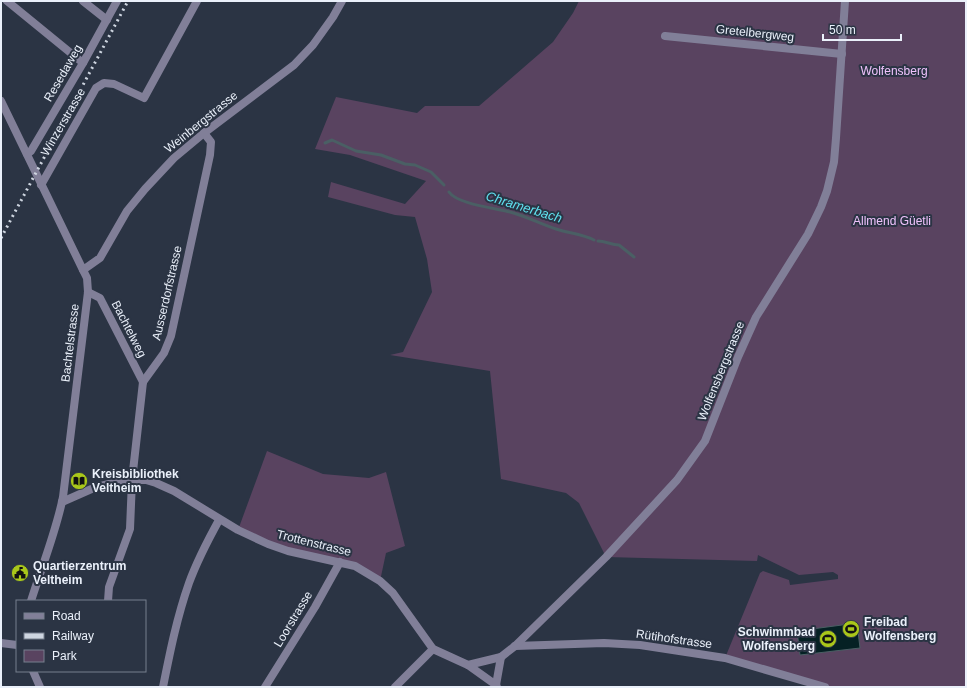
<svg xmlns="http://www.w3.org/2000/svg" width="967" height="688" font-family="Arial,sans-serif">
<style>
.green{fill:#594360}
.water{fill:#052124;stroke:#4a5f64}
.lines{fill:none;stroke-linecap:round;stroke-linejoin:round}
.stream{stroke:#4a5f64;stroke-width:3}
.minor{stroke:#817f98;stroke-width:8}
.tertiary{stroke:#817f98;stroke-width:8}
.rail{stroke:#ced5e0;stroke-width:3;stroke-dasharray:2 4;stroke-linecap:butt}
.labels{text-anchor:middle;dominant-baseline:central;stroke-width:4;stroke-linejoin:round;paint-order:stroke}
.street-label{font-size:12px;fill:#eaf0fa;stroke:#2b3444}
.park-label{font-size:12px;fill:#efc2fc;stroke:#2b3444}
.poi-label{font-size:12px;font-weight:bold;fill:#eaf0fa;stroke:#2b3444;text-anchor:start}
.water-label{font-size:13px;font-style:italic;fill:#5fe0ee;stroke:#2b3444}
</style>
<rect width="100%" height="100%" fill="#2b3444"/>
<g class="green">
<polygon points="579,1 966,1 966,687 825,687 725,658 760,573 763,571 789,580 790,585 838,579 838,575 833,572 799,575 758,555 757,561 606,557 579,503 566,493 501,479 490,371 390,355 403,352 432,292 427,259 415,217 395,215 328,197 331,182 405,204 426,181 350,155 315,149 336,97 417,113 425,106 479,106 553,42 573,13"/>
<polygon points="267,451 323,474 369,478 386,472 405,546 386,553 380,581 355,566 288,551 238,530"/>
</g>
<polygon class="water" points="857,623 860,648 800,655 797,631"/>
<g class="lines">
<g class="stream">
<polyline points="325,143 332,140 356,151 381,155 405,164 415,165 431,172 444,185"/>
<path d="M449 192C457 204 495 208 510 212 526 216 540 224 556 229 568 233 583 234 594 240"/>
<path d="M598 241C606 241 611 245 619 245L634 257"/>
</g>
<g class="minor">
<polyline points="7,1 83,63"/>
<polyline points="83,1 107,20"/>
<polyline points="665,36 842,54"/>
<polyline points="1,101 83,270 100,258 127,211 145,189 174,158 204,133 294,65 313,45 333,17 342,1"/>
<polyline points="27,154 31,151 83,63 117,1"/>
<polyline points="41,185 96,88 104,83 114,84 144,98 197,1"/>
<polyline points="88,292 100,298 143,382"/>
<polyline points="62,502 96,487 109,484 132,480 146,480 156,483 174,491 238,530 268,544 288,551 355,566 380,581 393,593 433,649 468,665 501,657"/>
<polyline points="108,601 109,587 130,529 132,480 143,382 164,353 171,336 210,155 211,142 204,133"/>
<polyline points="515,646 604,643 640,645 725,658 825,687"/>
<polyline points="468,665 496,685"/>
<path d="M163 687C170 652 177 617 189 583 197 561 208 540 219 520"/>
<polyline points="265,687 315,607 340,562"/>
<polyline points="395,687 433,649"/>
<polyline points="497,687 496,685 501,657 515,646 606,557 677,480 705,441 738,357 756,317 808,234 821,207 827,191 834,162 836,138 845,1"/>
</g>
<g class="tertiary">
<path d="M31 601C42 566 56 532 63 497L88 292 87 278 83 270"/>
<polyline points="1,643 17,645"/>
<polyline points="33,671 40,687"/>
</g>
<polyline class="rail" points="1,238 128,1"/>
</g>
<defs>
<symbol id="library-disc" viewBox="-11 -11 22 22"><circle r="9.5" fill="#a9c71a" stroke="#2b3444"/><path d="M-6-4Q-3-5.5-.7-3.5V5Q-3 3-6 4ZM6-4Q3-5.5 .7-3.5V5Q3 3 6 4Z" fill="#111"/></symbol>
<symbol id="civic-disc" viewBox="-11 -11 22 22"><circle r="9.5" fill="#a9c71a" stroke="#2b3444"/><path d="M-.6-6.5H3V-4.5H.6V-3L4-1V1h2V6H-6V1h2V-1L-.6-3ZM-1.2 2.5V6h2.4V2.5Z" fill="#111"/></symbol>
<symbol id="stadium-disc" viewBox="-11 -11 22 22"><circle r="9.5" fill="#a9c71a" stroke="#2b3444"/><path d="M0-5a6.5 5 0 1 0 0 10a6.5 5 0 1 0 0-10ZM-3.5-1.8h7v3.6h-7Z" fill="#111"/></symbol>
</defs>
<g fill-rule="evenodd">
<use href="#library-disc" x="69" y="471" width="20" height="20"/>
<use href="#civic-disc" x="10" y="563" width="20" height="20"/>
<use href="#stadium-disc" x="841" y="619" width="20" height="20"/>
<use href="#stadium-disc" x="818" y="629" width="20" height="20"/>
</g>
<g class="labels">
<g class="street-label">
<text transform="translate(755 33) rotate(6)">Gretelbergweg</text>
<text transform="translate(63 73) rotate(-60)">Resedaweg</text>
<text transform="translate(63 122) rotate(-60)">Winzerstrasse</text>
<text transform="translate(201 122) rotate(-39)">Weinbergstrasse</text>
<text transform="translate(167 293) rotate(-77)">Ausserdorfstrasse</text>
<text transform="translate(129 329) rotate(63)">Bachtelweg</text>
<text transform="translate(70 343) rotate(-83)">Bachtelstrasse</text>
<text transform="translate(721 371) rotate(-68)">Wolfensbergstrasse</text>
<text transform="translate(314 543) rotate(14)">Trottenstrasse</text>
<text transform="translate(293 619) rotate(-59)">Loorstrasse</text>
<text transform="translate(674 639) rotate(8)">Rütihofstrasse</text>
</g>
<g class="park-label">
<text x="894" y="71">Wolfensberg</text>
<text x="892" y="221">Allmend Güetli</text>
</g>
<g class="poi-label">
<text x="92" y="474">Kreisbibliothek<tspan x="92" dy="14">Veltheim</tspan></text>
<text x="33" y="566">Quartierzentrum<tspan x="33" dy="14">Veltheim</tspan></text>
<text x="864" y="622">Freibad<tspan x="864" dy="14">Wolfensberg</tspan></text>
<text x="815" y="632" text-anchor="end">Schwimmbad<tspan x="815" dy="14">Wolfensberg</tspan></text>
</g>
<g class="water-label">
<text transform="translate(524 207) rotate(17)">Chramerbach</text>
</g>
</g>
<rect width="967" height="688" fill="none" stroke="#eaf0fa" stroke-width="4"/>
<rect x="16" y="600" width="130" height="72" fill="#2b3444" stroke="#777f8d"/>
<rect x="24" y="613" width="20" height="6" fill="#817f98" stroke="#777f8d"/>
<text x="52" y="620" font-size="12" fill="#eaf0fa">Road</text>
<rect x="24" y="633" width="20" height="6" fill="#ced5e0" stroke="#777f8d"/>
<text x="52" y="640" font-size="12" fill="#eaf0fa">Railway</text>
<rect x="24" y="650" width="20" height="12" fill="#594360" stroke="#777f8d"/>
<text x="52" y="660" font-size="12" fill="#eaf0fa">Park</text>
<path d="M823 34v6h78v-6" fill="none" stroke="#eaf0fa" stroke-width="2"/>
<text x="829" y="34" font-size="12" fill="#eaf0fa" stroke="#2b3444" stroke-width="3" paint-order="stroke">50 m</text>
</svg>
